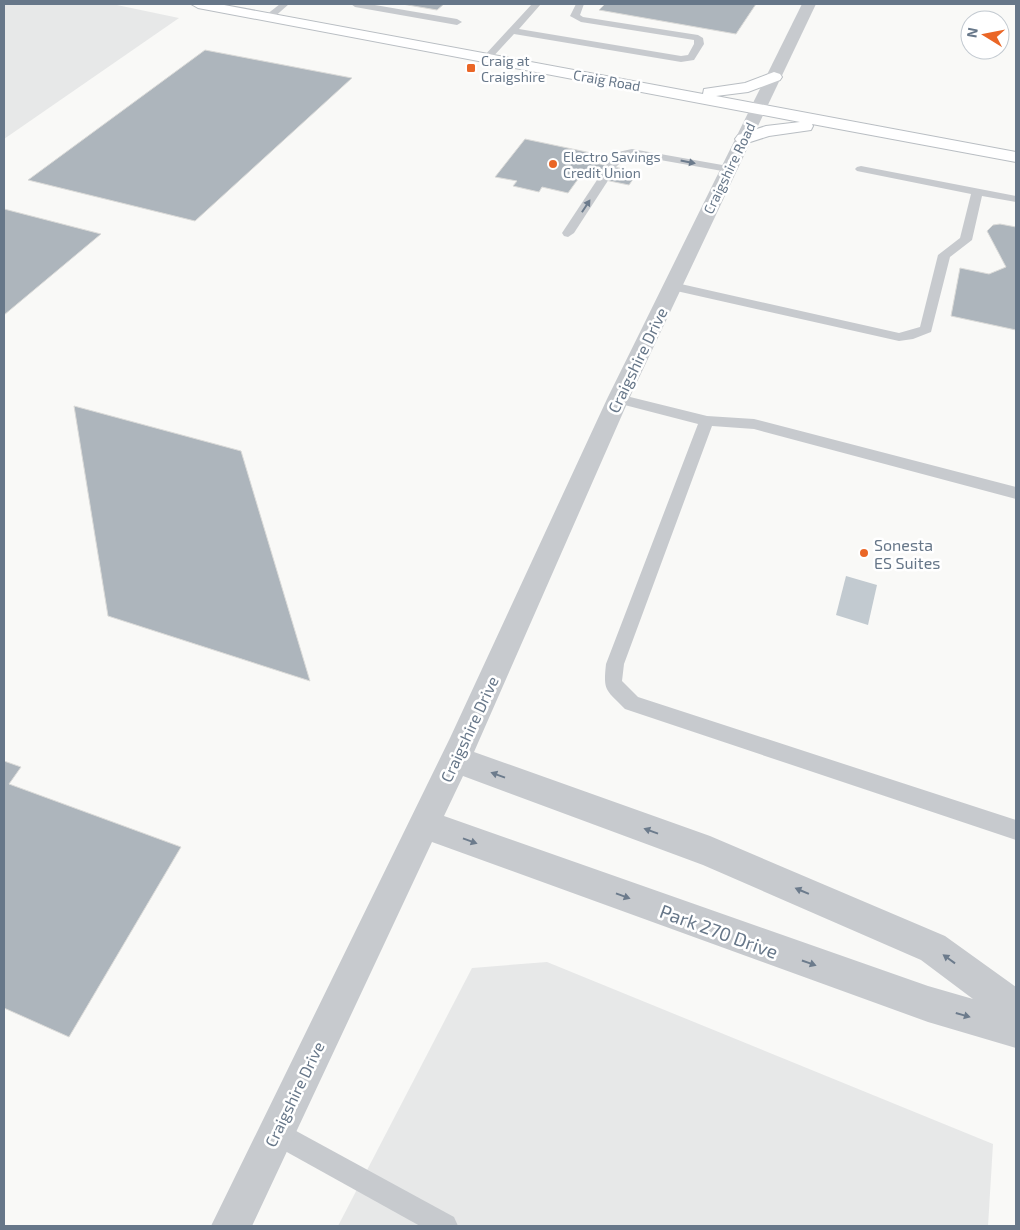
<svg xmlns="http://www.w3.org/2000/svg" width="1020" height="1230" font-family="'Exo 2',sans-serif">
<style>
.built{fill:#e7e8e8}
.water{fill:#c2cad0}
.building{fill:#adb5bc;stroke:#dbdbd9}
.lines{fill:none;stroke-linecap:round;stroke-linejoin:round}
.secondary-casing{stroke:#b9bec3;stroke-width:2}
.service{fill:#c7cace;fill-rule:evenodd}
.minor{fill:#c7cace;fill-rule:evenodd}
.tertiary{fill:#c7cace;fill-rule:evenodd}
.secondary{fill:#fff;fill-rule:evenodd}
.oneway{fill:#6c7b8c}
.poi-dot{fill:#ea6626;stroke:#fff;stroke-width:2}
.labels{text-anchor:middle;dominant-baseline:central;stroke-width:5;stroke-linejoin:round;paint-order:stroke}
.far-poi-label{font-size:14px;fill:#677789;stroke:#fff;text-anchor:start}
.far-street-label{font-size:14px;fill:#677789;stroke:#fff}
.street-label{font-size:16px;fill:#677789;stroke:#fff}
.poi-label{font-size:16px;fill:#677789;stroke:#fff;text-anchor:start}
.near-street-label{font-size:19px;fill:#677789;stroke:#fff}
</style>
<rect width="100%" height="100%" fill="#f9f9f7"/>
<g class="built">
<polygon points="4,4 112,4 179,18 4,139"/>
<polygon points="547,962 993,1144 988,1226 338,1226 472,968"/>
</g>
<polygon class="water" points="846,576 877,585 868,625 836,615"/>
<g class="building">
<polygon points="402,4 444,4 437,10"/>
<polygon points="605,4 756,4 736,34 599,10"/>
<polygon points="205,50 352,78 195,221 28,180"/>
<polygon points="525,139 596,154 590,162 638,172 629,185 581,175 568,193 542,187 539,192 513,186 517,181 495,177"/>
<polygon points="4,209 101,234 4,315"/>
<polygon points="1000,224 1016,227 1016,330 951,316 960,268 989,274 1006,267 987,231 993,225"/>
<polygon points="74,406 241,451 310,681 108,616"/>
<polygon points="4,761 21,767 9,784 181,847 69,1037 4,1008"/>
</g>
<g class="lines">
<defs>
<polygon id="secondary" points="191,4 219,4 703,94 704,89 745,83 774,72 780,74 782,77 780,80 748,92 716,96 1016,152 1016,162 812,124 813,126 811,130 769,136 744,144 738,143 735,139 738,135 766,126 800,122 198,8"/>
</defs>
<use href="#secondary" class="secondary-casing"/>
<g class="service">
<polygon points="280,4 289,4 272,19 266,19 266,15"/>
<polygon points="351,4 369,4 457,19 462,22 457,25 355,7"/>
<polygon points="532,4 541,4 519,29 681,56 688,55 694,44 694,40 581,22 570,16 576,4 584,4 580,15 583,17 698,35 703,38 704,44 694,60 681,62 514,34 490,60 484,60 484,56"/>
<polygon points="632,149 728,166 734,169 728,172 632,155 626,157 615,168 607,168 605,166 618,152"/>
<polygon points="861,166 1016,196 1016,202 982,196 972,240 950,257 931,332 913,339 899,341 672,290 666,286 672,282 899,333 920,327 938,255 960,238 971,194 857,171 855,169 857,167"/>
<polygon points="603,176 609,179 574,233 568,237 564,236 562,233 599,177"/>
<path d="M618 394 707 416 754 419 1016 487V499L754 429 712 426 624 664 622 681 638 697 1016 820V840L625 709C606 689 603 692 606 664L698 424 613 402 611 399 613 396Z"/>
<polygon points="276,1120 454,1217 458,1226 420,1226 267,1141 264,1132 267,1123"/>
</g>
<path class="minor" d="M758 104 764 106 766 109 629 399 474 752 710 836 945 936 1016 987V1048L928 1022 432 842 252 1226H211L450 738 607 399 750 109 752 106ZM463 776 703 865 921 960 973 999 928 986 444 816Z"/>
<polygon class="tertiary" points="802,4 816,4 766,109 764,112 752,112 750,109"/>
<use href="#secondary" class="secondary"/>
</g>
<defs><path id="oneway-solid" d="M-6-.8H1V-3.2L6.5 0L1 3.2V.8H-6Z" transform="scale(1.25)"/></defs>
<g class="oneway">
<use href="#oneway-solid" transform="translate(688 162) rotate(11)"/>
<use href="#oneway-solid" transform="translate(586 206) rotate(-57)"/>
<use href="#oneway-solid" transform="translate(498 775) rotate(-160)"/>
<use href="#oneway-solid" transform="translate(651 831) rotate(-160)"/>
<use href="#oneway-solid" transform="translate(470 841) rotate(20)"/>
<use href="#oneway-solid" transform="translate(802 891) rotate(-157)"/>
<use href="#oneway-solid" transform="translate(623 896) rotate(20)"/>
<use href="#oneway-solid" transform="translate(949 959) rotate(-144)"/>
<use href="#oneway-solid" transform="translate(809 963) rotate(19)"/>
<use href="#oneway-solid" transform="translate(963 1015) rotate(16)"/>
</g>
<g class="poi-dot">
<rect x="466" y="63" width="10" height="10" rx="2.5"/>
<circle cx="553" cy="164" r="5"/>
<circle cx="864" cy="553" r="5"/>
</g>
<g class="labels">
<g class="far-poi-label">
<text x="481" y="60">Craig at<tspan x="481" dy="16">Craigshire</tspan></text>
<text x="563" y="156">Electro Savings<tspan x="563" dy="16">Credit Union</tspan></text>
</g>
<g class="far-street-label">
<text transform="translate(607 80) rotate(10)">Craig Road</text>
<text transform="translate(729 168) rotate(-64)">Craigshire Road</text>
</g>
<g class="street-label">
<text transform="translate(637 360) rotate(-64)">Craigshire Drive</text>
<text transform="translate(469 729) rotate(-65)">Craigshire Drive</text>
<text transform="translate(294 1094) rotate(-64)">Craigshire Drive</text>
</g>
<g class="poi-label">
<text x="874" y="544">Sonesta<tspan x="874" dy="18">ES Suites</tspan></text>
</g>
<g class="near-street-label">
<text transform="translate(719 931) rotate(20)">Park 270 Drive</text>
</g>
</g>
<rect width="1020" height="1230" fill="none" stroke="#677789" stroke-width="10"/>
<g transform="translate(985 35) rotate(280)"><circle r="24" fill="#ffffff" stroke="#c2c9d0"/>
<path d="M0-4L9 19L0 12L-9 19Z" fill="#ea6626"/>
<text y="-8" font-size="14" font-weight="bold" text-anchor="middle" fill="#677789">N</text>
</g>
</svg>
